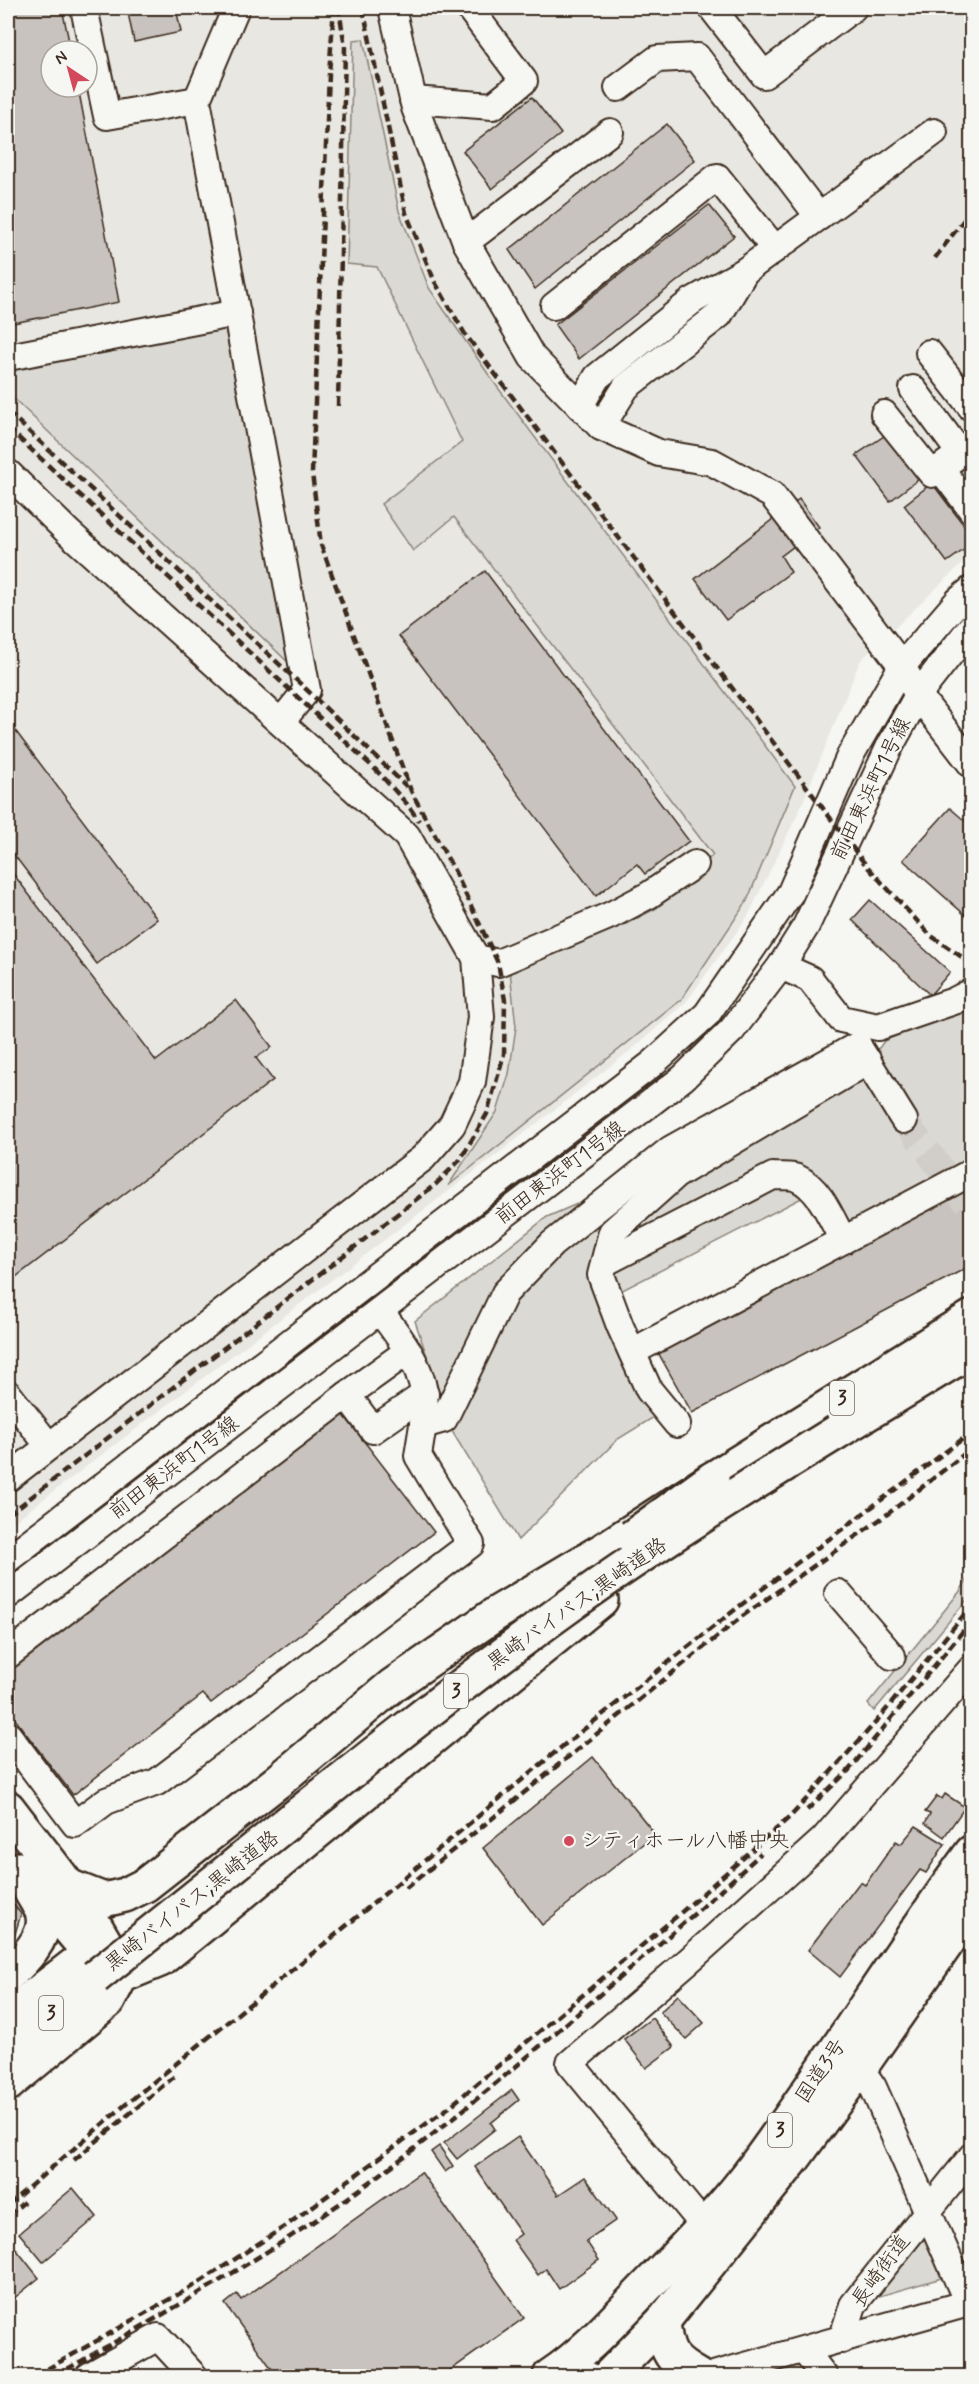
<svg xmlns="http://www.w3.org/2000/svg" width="979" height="2384" font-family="Mynerve,'Klee One',sans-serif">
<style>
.built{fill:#e8e7e2;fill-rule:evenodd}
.green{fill:#dad9d3;stroke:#8a8278;stroke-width:1.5}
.building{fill:#c8c3be;stroke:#3b2a1e;stroke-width:1.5}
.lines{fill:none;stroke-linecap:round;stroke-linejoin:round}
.minor-tunnel{stroke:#d1cdc8;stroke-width:26;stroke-dasharray:26 13;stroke-linecap:butt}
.minor-casing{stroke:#3b2a1e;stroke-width:30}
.highway-casing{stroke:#3b2a1e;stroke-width:38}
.minor{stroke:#f6f6f2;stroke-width:26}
.highway{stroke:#f6f6f2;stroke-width:33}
.rail{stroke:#3b2a1e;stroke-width:4.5;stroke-dasharray:9 4.5;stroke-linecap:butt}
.highway-bridge-casing{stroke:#3b2a1e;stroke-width:38;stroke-linecap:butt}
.highway-bridge{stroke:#f6f6f2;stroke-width:33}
.poi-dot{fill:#d1495b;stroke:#f6f6f2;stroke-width:2}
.labels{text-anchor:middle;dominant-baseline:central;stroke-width:4.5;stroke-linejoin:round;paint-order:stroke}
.shield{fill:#f6f6f2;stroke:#73675e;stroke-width:1.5}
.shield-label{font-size:20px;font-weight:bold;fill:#3b2a1e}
.street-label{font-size:21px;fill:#3b2a1e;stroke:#f6f6f2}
.poi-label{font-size:21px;fill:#3b2a1e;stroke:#f6f6f2;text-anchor:start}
</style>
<rect width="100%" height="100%" fill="#f6f6f2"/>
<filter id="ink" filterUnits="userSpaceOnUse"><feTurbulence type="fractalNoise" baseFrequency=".0167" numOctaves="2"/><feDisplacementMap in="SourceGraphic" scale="12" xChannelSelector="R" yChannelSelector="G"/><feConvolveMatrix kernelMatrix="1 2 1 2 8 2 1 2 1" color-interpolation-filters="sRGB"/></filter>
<g filter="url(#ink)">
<path class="built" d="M8 8H971V555L860 661 800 809 748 916 686 1002 636 1046 504 1149 8 1526ZM51 51H87V87H51Z"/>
<g class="green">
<polygon points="363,39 399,211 429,288 493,381 795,786 747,901 681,1000 448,1186 497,1112 509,1074 516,1027 510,971 626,924 657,908 713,855 454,517 413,551 381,504 462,442 377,267 347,264 353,40"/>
<polygon points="225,327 292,666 8,393 8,369"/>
<polygon points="971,1003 971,1164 849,1228 825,1186 601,1301 659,1414 618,1439 518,1540 453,1433 415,1321 547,1217 679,1160 879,1048 884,1041"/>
<polygon points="971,1573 971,1595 874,1711 868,1704 961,1590"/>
<polygon points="919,2231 930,2233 945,2277 866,2300"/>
</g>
<g class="building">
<polygon points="8,8 62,8 71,51 51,51 51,87 78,87 119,302 8,324"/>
<polygon points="127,8 176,8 181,32 134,42"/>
<polygon points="532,97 561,134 492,189 463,151"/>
<polygon points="667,124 695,160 535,289 509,250"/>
<polygon points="709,205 734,236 579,359 555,325"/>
<polygon points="887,434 920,478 890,501 856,455"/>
<polygon points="932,483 972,536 972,544 947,562 904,505"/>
<polygon points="799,499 819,527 781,556 791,572 726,620 695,579"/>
<polygon points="485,571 689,841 645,874 637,864 596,896 399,636"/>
<polygon points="972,713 972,739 967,733 969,715"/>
<polygon points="8,721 157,919 97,964 8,847"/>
<polygon points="950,808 972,827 972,921 903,860"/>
<polygon points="8,867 156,1061 236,1000 272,1047 256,1058 273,1080 8,1283"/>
<polygon points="870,900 950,972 930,995 852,920"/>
<polygon points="972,1180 972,1265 692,1413 655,1347"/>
<polygon points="343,1414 434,1532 211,1703 203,1694 73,1795 8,1710 8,1669"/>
<polygon points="593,1757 655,1834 542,1925 483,1848"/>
<polygon points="945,1794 965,1807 944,1837 925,1823 930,1814 925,1812 937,1796 942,1799"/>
<polygon points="916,1826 945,1844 926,1873 920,1870 840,1977 808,1950 860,1882 865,1885 896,1841 901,1844"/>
<polygon points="8,1897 21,1914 8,1957"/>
<polygon points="678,1995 704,2023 686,2039 660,2012"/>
<polygon points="652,2018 674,2047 646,2068 624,2039"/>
<polygon points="512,2090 519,2100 491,2123 495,2129 457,2159 444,2143"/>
<polygon points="518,2137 558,2195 585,2177 616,2220 586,2241 599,2260 559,2289 546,2269 538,2275 513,2240 521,2234 475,2167"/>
<polygon points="439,2146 453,2166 445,2172 431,2152"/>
<polygon points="421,2172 524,2318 448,2372 448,2376 277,2376 225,2304 237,2294 241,2300"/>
<polygon points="73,2188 97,2217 43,2262 19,2233"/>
<polygon points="9,2240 39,2278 8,2303 8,2241"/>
</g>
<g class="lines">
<polyline class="minor-tunnel" points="904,1120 972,1210"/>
<defs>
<g id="minor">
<polyline points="84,8 107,116 197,100"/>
<polyline points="236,8 197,100 307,690 281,722"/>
<polyline points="392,8 415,108 466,242 532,357 601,427 659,453 712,462 772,495 902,666 918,695 972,765"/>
<polyline points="712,8 764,75 853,8"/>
<polyline points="618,88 657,59 697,57 819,217"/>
<polyline points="413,100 493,106 524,81 470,9"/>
<polyline points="466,242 610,132"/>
<polyline points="554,306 717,177 775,249"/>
<polyline points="929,353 972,408"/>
<polyline points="8,357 237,313"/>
<polyline points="913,389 960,453"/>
<polyline points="580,406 597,377 692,301 745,271"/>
<polyline points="884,414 932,474 972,445"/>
<polyline points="601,427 626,387 719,315 745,271 934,132"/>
<polyline points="940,468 972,510"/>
<polyline points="8,473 68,532 407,836 476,958 481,1017 472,1082 452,1125 423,1158 8,1478"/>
<polyline points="476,958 498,963 611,915 649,895 695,864"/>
<polyline points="781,966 810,979 841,1019 878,1027 954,1001 972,992"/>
<polyline points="858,1046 904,1120"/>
<path d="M604 1263 773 1176C780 1177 791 1175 797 1178 820 1188 832 1220 843 1240"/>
<path d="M380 1311C398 1335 419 1361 424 1392 426 1402 423 1415 423 1425L444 1419 505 1293 552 1244 671 1149 858 1045"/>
<polyline points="408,1351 347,1395 373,1430 425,1394"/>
<polyline points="632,1352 972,1172"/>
<polyline points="8,1394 49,1446"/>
<polyline points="677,1424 649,1390 620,1326 601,1275 612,1232 676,1175 868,1061"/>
<polyline points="8,1559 652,1064 707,1014 791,892 850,756 902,666 958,601 972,589"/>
<polyline points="838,1593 892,1656"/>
<polyline points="8,1595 683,1078 732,1030 781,966 806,926 889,748 918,695 972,626"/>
<polyline points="8,1655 347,1395"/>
<polyline points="8,1735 75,1824 106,1801 157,1782 471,1544 418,1456 423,1425"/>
<polyline points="860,2068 873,2087 968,2303"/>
<polyline points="705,2227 570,2063 694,1956 823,1840 972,1668"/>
<polyline points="842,2340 853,2305 972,2156"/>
<polyline points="804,2350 824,2376"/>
<polyline points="564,2367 589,2376"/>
<polyline points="89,2376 158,2337 194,2376"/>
<polyline points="710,2376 972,2302"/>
</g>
<g id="highway">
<polyline points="837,1432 972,1350"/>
<path d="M8 1808C48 1861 96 1914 121 1976"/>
<polyline points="19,1869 92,1956"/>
<polyline points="68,1886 104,1900 125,1895 145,1885 277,1782 393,1685 497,1613 603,1550 712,1479 972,1317"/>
<path d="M8 1975C22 1962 47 1938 43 1916 42 1908 34 1898 30 1890"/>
<polyline points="8,2016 83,1958"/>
<polyline points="8,2049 95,1977"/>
<polyline points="8,2084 108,2001 121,1976 160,1960 601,1600"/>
<path d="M663 2321C666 2353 670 2360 698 2376"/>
<path d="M550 2376C586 2352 616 2318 646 2287 685 2247 725 2207 758 2162 832 2061 898 1953 972 1852"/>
<polyline points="609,2376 663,2321 794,2158 860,2068 972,1907"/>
</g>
</defs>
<use href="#minor" class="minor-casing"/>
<use href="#highway" class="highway-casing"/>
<use href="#minor" class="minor"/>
<use href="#highway" class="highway"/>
<g class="rail">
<polyline points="363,8 406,213 435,282 465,334 865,864 930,935 972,964"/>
<polyline points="935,258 972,209"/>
<polyline points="338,406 345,46 339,10"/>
<polyline points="8,412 307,690 407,787"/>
<polyline points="8,428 376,770 407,804 419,821"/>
<polyline points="8,1515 436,1184 460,1160 487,1114 504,1054 505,1000 498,963 455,872 411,791 321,545 312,473 329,74 334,8"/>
<polyline points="807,1810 849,1770 972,1620"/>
<polyline points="406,1888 744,1615 889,1513 972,1448"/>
<polyline points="74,2160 176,2075"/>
<polyline points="8,2205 125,2105 334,1936 564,1745 741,1605 972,1432"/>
<polyline points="8,2216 24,2202"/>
<polyline points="35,2376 200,2282 287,2225 448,2108 677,1916 791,1816 876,1722 972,1605"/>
<path d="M55 2376C162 2315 270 2255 370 2182 452 2122 529 2056 605 1990 658 1945 711 1901 761 1853"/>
</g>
<defs>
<g id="highway-bridge">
<polyline points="632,1537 712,1479"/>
<path d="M95 1977C253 1852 409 1721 573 1603 658 1542 748 1487 837 1432"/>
</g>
</defs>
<use href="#highway-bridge" class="highway-bridge-casing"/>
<use href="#highway-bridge" class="highway-bridge"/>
</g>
</g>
<circle class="poi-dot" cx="569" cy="1841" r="6"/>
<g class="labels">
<g class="shield">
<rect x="830" y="1381" width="24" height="34" rx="4.5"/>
<rect x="444" y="1674" width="24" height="34" rx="4.5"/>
<rect x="39" y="1996" width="24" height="34" rx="4.5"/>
<rect x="768" y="2113" width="24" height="34" rx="4.5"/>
</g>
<g class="shield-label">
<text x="842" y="1398">3</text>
<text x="456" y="1691">3</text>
<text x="51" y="2013">3</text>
<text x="780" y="2130">3</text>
</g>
<g class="street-label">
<text transform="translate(871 789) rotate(-64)">前田東浜町1号線</text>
<text transform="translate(560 1173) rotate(-37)">前田東浜町1号線</text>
<text transform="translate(174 1468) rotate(-37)">前田東浜町1号線</text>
<text transform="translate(577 1604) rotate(-35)">黒崎バイパス;黒崎道路</text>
<text transform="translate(192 1901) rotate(-38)">黒崎バイパス;黒崎道路</text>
<text transform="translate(821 2071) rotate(-56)">国道3号</text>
<text transform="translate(881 2271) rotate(-54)">長崎街道</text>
</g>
<g class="poi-label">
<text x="581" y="1841">シティホール八幡中央</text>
</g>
</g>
<rect width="979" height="2384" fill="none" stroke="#f6f6f2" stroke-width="30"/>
<rect x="15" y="15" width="949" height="2354" fill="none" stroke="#3b2a1e" stroke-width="2" filter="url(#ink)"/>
<g transform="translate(69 69) rotate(324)"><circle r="28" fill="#f6f6f2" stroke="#aba49d" stroke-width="1.5"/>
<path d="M0-4.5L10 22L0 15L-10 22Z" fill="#d1495b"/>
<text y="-9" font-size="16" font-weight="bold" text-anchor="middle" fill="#3b2a1e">N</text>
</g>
</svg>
